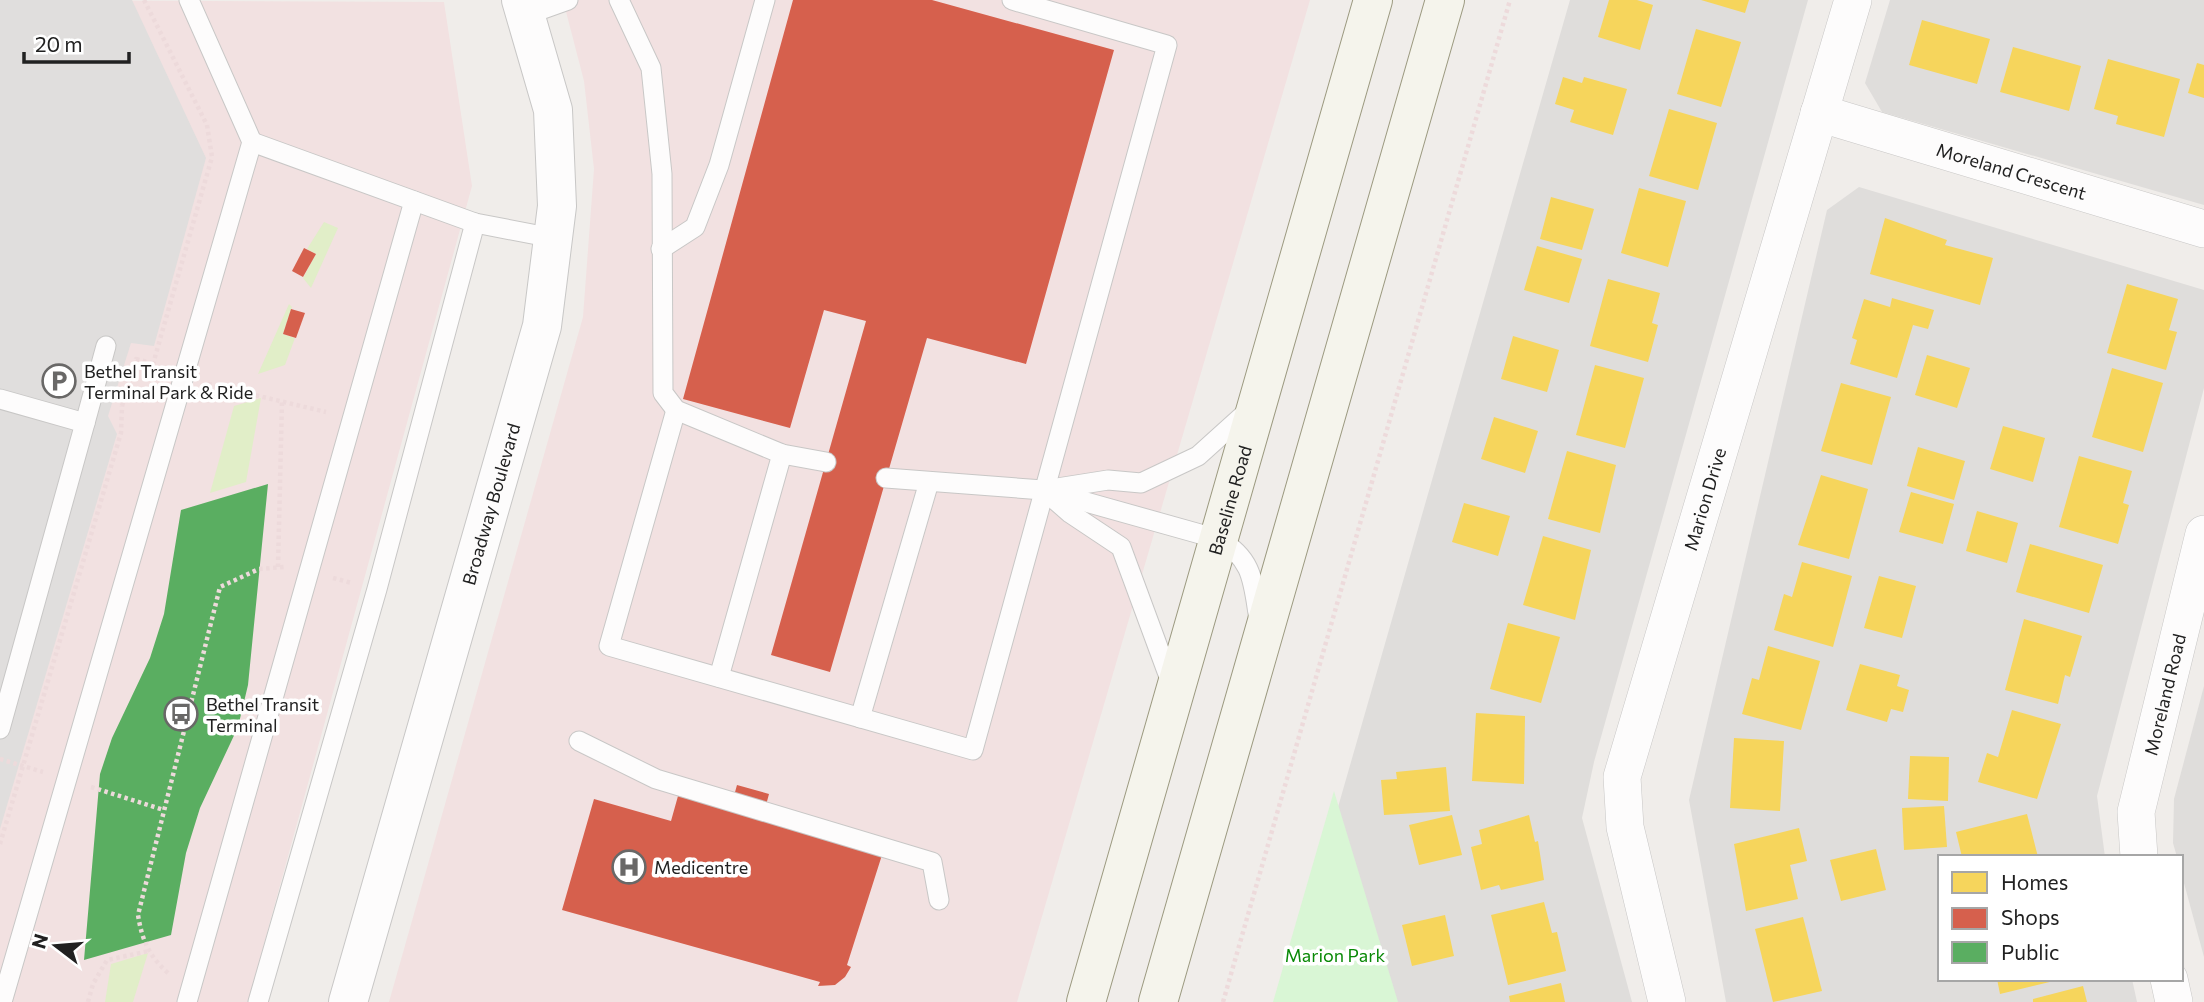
<svg xmlns="http://www.w3.org/2000/svg" width="2204" height="1002" font-family="Commissioner,sans-serif">
<style>
.residential{fill:#dfdddb}
.commercial{fill:#f2e1e1}
.grass{fill:#e1eec8}
.park{fill:#d9f6d5}
.parking{fill:#e0dedd}
.homes{fill:#f6d55c}
.shops{fill:#d6604d}
.public{fill:#5aae61}
.lines{fill:none;stroke-linecap:round;stroke-linejoin:round}
.service-casing{stroke:#c8c7c6;stroke-width:21}
.minor-casing{stroke:#c8c7c6;stroke-width:38}
.tertiary-casing{stroke:#c8c7c6;stroke-width:40}
.secondary-casing{stroke:#9c9a80;stroke-width:40}
.path{stroke:#eddadb;stroke-width:4.5;stroke-dasharray:3.5 3.5;stroke-linecap:butt}
.service{stroke:#fdfcfc;stroke-width:19}
.minor{stroke:#fdfcfc;stroke-width:37}
.tertiary{stroke:#fdfcfc;stroke-width:38}
.secondary{stroke:#f5f4ec;stroke-width:38}
.labels{text-anchor:middle;dominant-baseline:central;stroke-width:7;stroke-linejoin:round;paint-order:stroke}
.street-label{font-size:18px;fill:#212121;stroke:#fff}
.poi-label{font-size:18px;fill:#212121;stroke:#fff;text-anchor:start}
.park-label{font-size:18px;fill:#098906;stroke:#fff}
</style>
<rect width="100%" height="100%" fill="#f0edea"/>
<g class="residential">
<polygon points="1570,0 1808,0 1594,762 1582,818 1632,1002 1282,1002"/>
<polygon points="1890,0 2204,0 2204,205 1882,112 1865,83"/>
<polygon points="1859,187 2204,290 2204,388 2097,796 2105,857 1940,857 1940,979 2132,979 2137,1002 1726,1002 1689,800 1827,210"/>
<polygon points="2204,686 2204,957 2181,872 2181,857 2177,857 2173,843 2174,799"/>
</g>
<g class="commercial">
<polygon points="0,0 444,2 472,186 248,1002 0,1002"/>
<polygon points="563,0 1310,0 1017,1002 389,1002 583,317 594,169 584,81"/>
</g>
<g class="grass">
<polygon points="324,222 338,228 311,288 303,278 316,254 307,249"/>
<polygon points="289,304 292,307 283,334 295,338 285,365 258,374"/>
<polygon points="261,398 246,482 210,493 234,406"/>
<polygon points="148,953 133,1002 105,1002 111,964"/>
</g>
<polygon class="park" points="1334,791 1398,1002 1273,1002"/>
<polygon class="parking" points="0,0 132,0 206,158 154,346 131,343 108,416 117,434 0,829"/>
<g class="homes">
<polygon points="1609,0 1637,0 1653,5 1640,50 1598,37"/>
<polygon points="1701,0 1749,0 1745,13"/>
<polygon points="1922,20 1990,39 1977,84 1909,65"/>
<polygon points="1696,29 1741,42 1721,107 1677,94"/>
<polygon points="2013,47 2081,66 2069,111 2000,92"/>
<polygon points="2108,59 2180,79 2164,137 2116,124 2118,116 2094,109"/>
<polygon points="2197,63 2204,65 2204,98 2188,93"/>
<polygon points="1563,77 1582,83 1584,77 1627,89 1613,135 1570,122 1574,110 1555,104"/>
<polygon points="1669,109 1717,123 1698,190 1649,176"/>
<polygon points="1639,188 1686,201 1668,267 1621,253"/>
<polygon points="1551,197 1594,209 1582,250 1540,239"/>
<polygon points="1885,218 1947,240 1945,245 1993,258 1980,305 1870,274"/>
<polygon points="1537,246 1582,259 1569,303 1524,290"/>
<polygon points="1608,279 1660,293 1652,323 1658,325 1648,362 1590,346"/>
<polygon points="2127,284 2178,299 2169,330 2177,332 2166,370 2107,353"/>
<polygon points="1892,298 1934,310 1928,329 1913,325 1897,378 1850,364 1857,340 1852,338 1864,299 1890,307"/>
<polygon points="1513,336 1559,350 1547,392 1501,379"/>
<polygon points="1927,355 1970,368 1957,408 1915,395"/>
<polygon points="1595,365 1644,378 1625,448 1576,435"/>
<polygon points="2112,368 2163,383 2143,452 2092,437"/>
<polygon points="1841,383 1891,397 1872,465 1821,451"/>
<polygon points="1494,417 1538,431 1525,473 1481,459"/>
<polygon points="2003,426 2045,438 2033,482 1990,469"/>
<polygon points="1918,447 1965,461 1954,500 1907,486"/>
<polygon points="1567,451 1616,465 1600,533 1548,519"/>
<polygon points="2079,456 2132,471 2123,503 2129,505 2118,544 2059,527"/>
<polygon points="1821,475 1868,489 1849,559 1798,545"/>
<polygon points="1911,492 1954,504 1943,544 1899,532"/>
<polygon points="1464,503 1510,516 1498,556 1452,542"/>
<polygon points="1977,511 2018,523 2007,563 1966,551"/>
<polygon points="1543,536 1591,550 1575,620 1523,605"/>
<polygon points="2030,544 2103,565 2089,613 2016,592"/>
<polygon points="1802,562 1852,576 1833,647 1774,630 1784,594 1792,597"/>
<polygon points="1879,576 1916,586 1902,638 1864,628"/>
<polygon points="2024,619 2082,636 2070,677 2065,675 2058,704 2005,690"/>
<polygon points="1508,623 1560,637 1541,703 1490,689"/>
<polygon points="1768,646 1820,661 1801,730 1742,714 1752,678 1759,680"/>
<polygon points="1860,664 1900,675 1897,686 1909,690 1903,712 1891,709 1887,722 1846,710"/>
<polygon points="2012,710 2061,724 2037,799 1978,782 1987,753 1998,757"/>
<polygon points="1476,713 1525,716 1524,784 1472,781"/>
<polygon points="1734,738 1784,741 1780,811 1730,808"/>
<polygon points="1910,756 1949,757 1948,801 1908,799"/>
<polygon points="1446,767 1450,811 1384,815 1381,780 1397,779 1396,772"/>
<polygon points="1944,806 1947,847 1904,850 1902,808"/>
<polygon points="2027,814 2038,857 1962,857 1956,832"/>
<polygon points="1452,815 1462,855 1419,865 1409,825"/>
<polygon points="1529,815 1535,842 1538,841 1544,880 1501,890 1499,885 1481,890 1471,847 1482,844 1479,830"/>
<polygon points="1799,828 1807,861 1790,865 1798,899 1746,911 1734,844"/>
<polygon points="1876,849 1886,890 1841,901 1830,860"/>
<polygon points="1544,902 1552,933 1557,932 1566,971 1508,985 1491,915"/>
<polygon points="1445,915 1454,956 1412,966 1402,925"/>
<polygon points="1803,917 1822,991 1773,1002 1755,929"/>
<polygon points="1997,979 2058,979 2058,980 2000,994"/>
<polygon points="1561,983 1565,1002 1510,1002 1509,996"/>
<polygon points="2083,986 2087,1002 2033,1002 2033,999"/>
</g>
<g class="shops">
<polygon points="793,0 932,0 1114,50 1026,364 927,338 830,672 771,655 866,321 824,310 790,428 683,399"/>
<polygon points="304,248 316,254 303,277 292,271"/>
<polygon points="291,309 305,313 296,338 283,334"/>
<polygon points="737,785 769,794 762,820 882,855 847,965 851,967 845,977 835,985 818,986 820,982 562,910 594,799 671,821 678,796 730,810"/>
</g>
<polygon class="public" points="268,484 248,685 238,727 200,808 186,853 171,935 84,960 100,774 112,738 150,658 164,614 181,510"/>
<g class="lines">
<defs>
<g id="service">
<polyline points="619,0 651,68 662,174 663,393 676,410 782,454 826,462"/>
<polyline points="526,15 568,0"/>
<polyline points="252,142 475,223 553,238"/>
<polyline points="661,249 695,227 719,165 765,0"/>
<polyline points="0,399 85,423 0,729"/>
<polyline points="676,410 609,646 973,750 1167,45 1012,0"/>
<polyline points="85,423 106,346"/>
<path d="M886 478 1043 490 1218 539C1254 559 1253 583 1259 620"/>
<polyline points="1051,489 1108,480 1141,483 1198,456 1249,410"/>
<polyline points="1047,493 1070,513 1121,547 1172,685"/>
<polyline points="719,677 782,454"/>
<polyline points="860,718 929,482"/>
<polyline points="579,741 656,779 932,862 939,900"/>
<polyline points="2,1002 252,142 189,0"/>
<polyline points="187,1002 414,201"/>
<polyline points="258,1002 377,589 475,223"/>
</g>
<g id="minor">
<path id="s1" d="M1819 113 2204 229"/>
<path id="s2" d="M2139 857 2136 812 2204 534"/>
<polyline points="2169,979 2174,1002"/>
<path id="s3" d="M1667 1002 1625 827 1622 777 1853 0"/>
</g>
<g id="tertiary">
<path id="s4" d="M348 1002 542 326 557 206 553 110 521 0"/>
</g>
<g id="secondary">
<path id="s5" d="M1086 1002 1373 0"/>
<polyline points="1158,1002 1445,0"/>
</g>
</defs>
<use href="#service" class="service-casing"/>
<use href="#minor" class="minor-casing"/>
<use href="#tertiary" class="tertiary-casing"/>
<use href="#secondary" class="secondary-casing"/>
<g class="path">
<polyline points="144,0 207,125 212,157 153,364"/>
<polyline points="208,384 326,412"/>
<polyline points="122,406 136,359 155,364"/>
<polyline points="278,567 282,401"/>
<polyline points="333,578 352,583"/>
<polyline points="0,759 43,772"/>
<polyline points="91,787 164,810"/>
<polyline points="0,844 121,433 122,406"/>
<path d="M168 973C149 956 142 940 138 915L220 587 259 569 284 567"/>
<polyline points="88,1002 93,984 107,960 149,951"/>
<polyline points="1223,1002 1510,0"/>
</g>
<use href="#service" class="service"/>
<use href="#minor" class="minor"/>
<use href="#tertiary" class="tertiary"/>
<use href="#secondary" class="secondary"/>
</g>
<defs>
<symbol id="parking-ring" viewBox="-11 -11 22 22"><circle r="9.5" fill="#fff" stroke="#696867" stroke-width="1.5"/><path d="M-3.5-5.5H1a3.5 3.5 0 0 1 0 7H-1V5.5H-3.5ZM-1-3.4V-.6H.8a1.4 1.4 0 0 0 0-2.8Z" fill="#696867"/></symbol>
<symbol id="bus-ring" viewBox="-11 -11 22 22"><circle r="9.5" fill="#fff" stroke="#696867" stroke-width="1.5"/><path d="M-5-6H5V4H4V6H2V4H-2V6H-4V4H-5ZM-3.5-4V0h7V-4ZM-3.5 1.2v1.5H-2V1.2ZM2 1.2v1.5H3.5V1.2Z" fill="#696867"/></symbol>
<symbol id="hospital-ring" viewBox="-11 -11 22 22"><circle r="9.5" fill="#fff" stroke="#696867" stroke-width="1.5"/><path d="M-5-5h3v3.5h4V-5h3V5h-3V1.5h-4V5h-3Z" fill="#696867"/></symbol>
</defs>
<g fill-rule="evenodd">
<use href="#parking-ring" x="40" y="362" width="38" height="38"/>
<use href="#bus-ring" x="162" y="695" width="38" height="38"/>
<use href="#hospital-ring" x="610" y="848" width="38" height="38"/>
</g>
<g class="labels">
<g class="street-label">
<text stroke="none"><textPath href="#s1" startOffset="201">Moreland Crescent</textPath></text>
<text stroke="none"><textPath href="#s3" startOffset="520">Marion Drive</textPath></text>
<text stroke="none"><textPath href="#s5" startOffset="522">Baseline Road</textPath></text>
<text stroke="none"><textPath href="#s4" startOffset="518">Broadway Boulevard</textPath></text>
<text stroke="none"><textPath href="#s2" startOffset="166">Moreland Road</textPath></text>
</g>
<g class="poi-label">
<text x="84" y="371">Bethel Transit<tspan x="84" dy="21">Terminal Park &amp; Ride</tspan></text>
<text x="206" y="704">Bethel Transit<tspan x="206" dy="21">Terminal</tspan></text>
<text x="654" y="867">Medicentre</text>
</g>
<g class="park-label">
<text x="1335" y="955">Marion Park</text>
</g>
</g>
<rect x="1938" y="855" width="245" height="126" fill="#ffffff" stroke="#a6a6a6" stroke-width="2"/>
<rect x="1952" y="872" width="35" height="21" fill="#f6d55c" stroke="#a6a6a6" stroke-width="2"/>
<text x="2001" y="890" font-size="21" fill="#212121">Homes</text>
<rect x="1952" y="908" width="35" height="21" fill="#d6604d" stroke="#a6a6a6" stroke-width="2"/>
<text x="2001" y="925" font-size="21" fill="#212121">Shops</text>
<rect x="1952" y="942" width="35" height="21" fill="#5aae61" stroke="#a6a6a6" stroke-width="2"/>
<text x="2001" y="960" font-size="21" fill="#212121">Public</text>
<g transform="translate(56 946) rotate(286)" stroke="#ffffff" stroke-width="5" paint-order="stroke">
<path d="M0-5L12 26L0 18L-12 26Z" fill="#212121"/>
<text y="-10" font-size="19" font-weight="bold" text-anchor="middle" fill="#212121">N</text>
</g>
<path d="M24 52v10h105v-10" fill="none" stroke="#212121" stroke-width="3.5"/>
<text x="35" y="52" font-size="21" fill="#212121" stroke="#ffffff" stroke-width="5" paint-order="stroke">20 m</text>
</svg>
